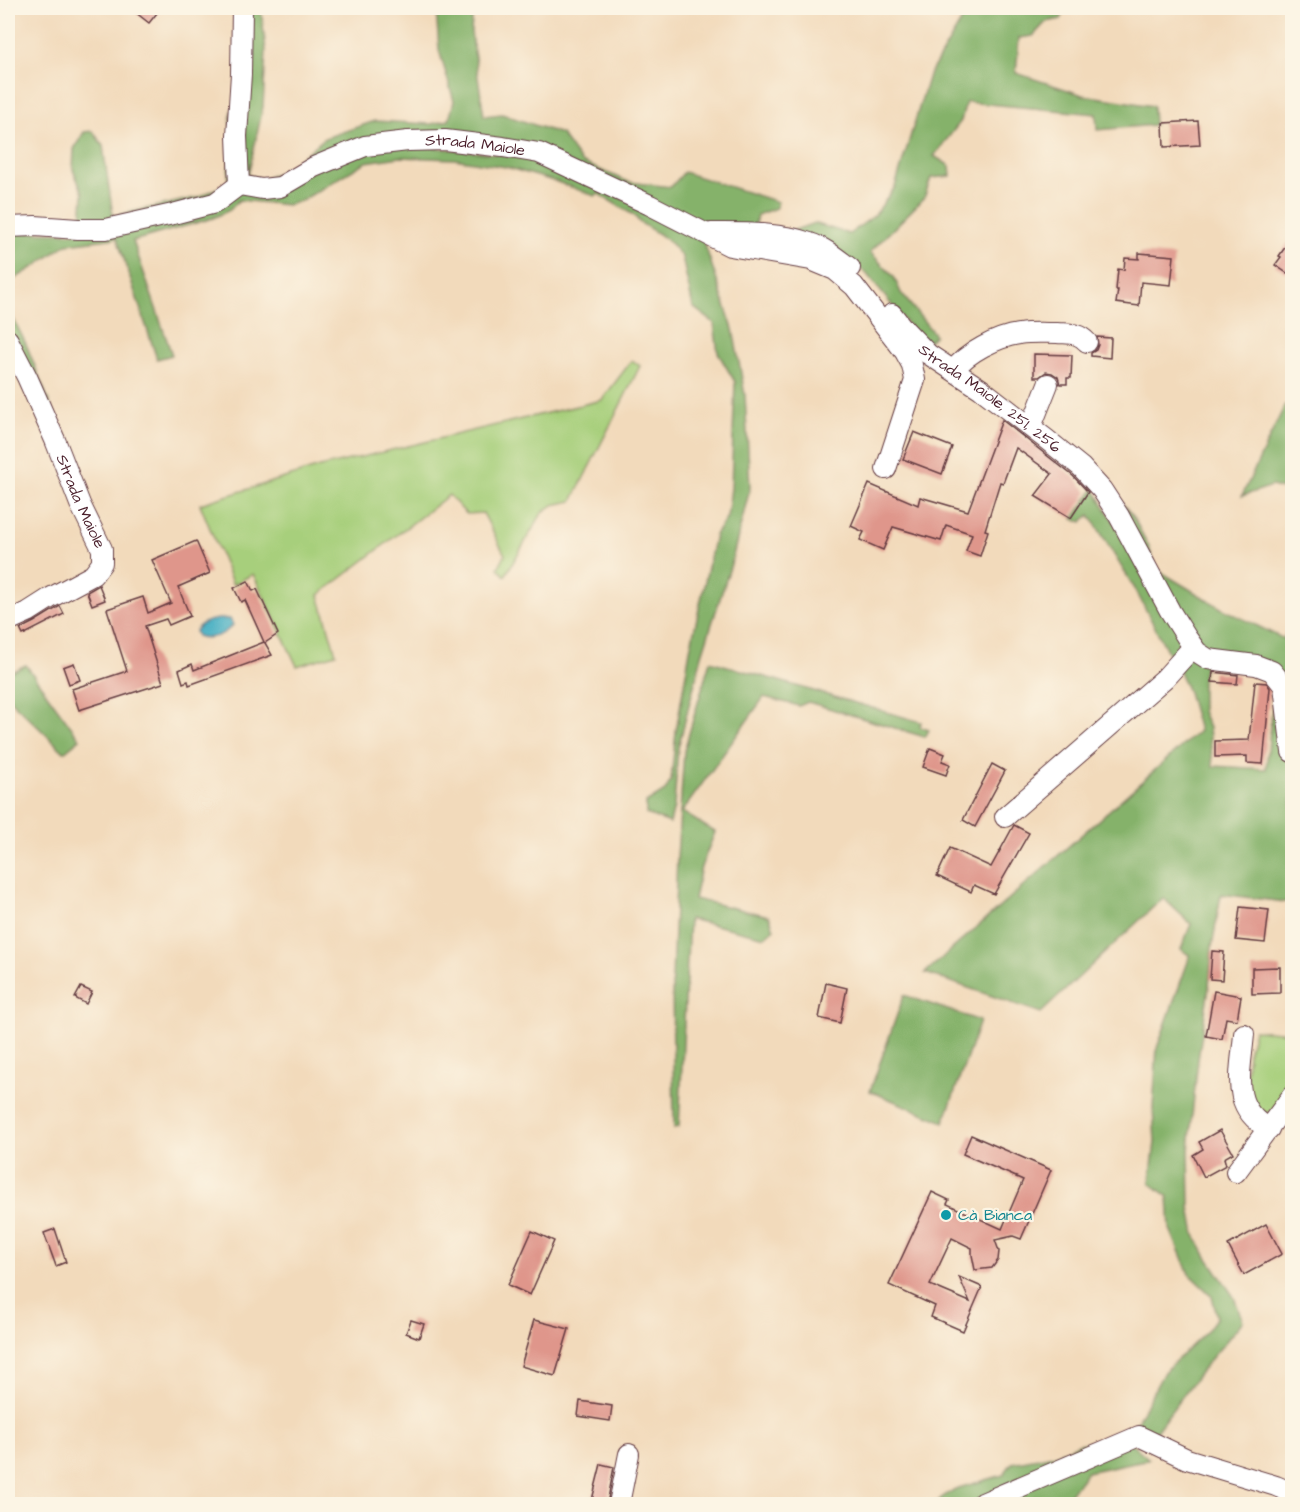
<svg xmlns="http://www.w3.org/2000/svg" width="1300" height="1512" font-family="'Architects Daughter',sans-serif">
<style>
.green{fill:#a7cf7b;stroke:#787753;stroke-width:1.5}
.forest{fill:#85b26b;stroke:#68684b;stroke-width:1.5}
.water{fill:#43adc2;stroke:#466676;stroke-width:1.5}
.building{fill:#df968b}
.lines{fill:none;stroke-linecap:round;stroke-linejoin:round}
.minor-casing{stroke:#633b41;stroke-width:22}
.minor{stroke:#fff;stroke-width:20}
.culture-dot{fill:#0f9aa8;stroke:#fcf5e5;stroke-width:2}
.labels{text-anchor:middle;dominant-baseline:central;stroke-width:4.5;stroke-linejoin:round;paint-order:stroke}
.street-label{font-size:16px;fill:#4a1f2b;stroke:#fcf5e5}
.culture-label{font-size:16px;fill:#0d838f;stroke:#fcf5e5;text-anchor:start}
</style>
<rect width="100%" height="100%" fill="#fcf5e5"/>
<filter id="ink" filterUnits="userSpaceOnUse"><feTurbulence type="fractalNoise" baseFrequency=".0167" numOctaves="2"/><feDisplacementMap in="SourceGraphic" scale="12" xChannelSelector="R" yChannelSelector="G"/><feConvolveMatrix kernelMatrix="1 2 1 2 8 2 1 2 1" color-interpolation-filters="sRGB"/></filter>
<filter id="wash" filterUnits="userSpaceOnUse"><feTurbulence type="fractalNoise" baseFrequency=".008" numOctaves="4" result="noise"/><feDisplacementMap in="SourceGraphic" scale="24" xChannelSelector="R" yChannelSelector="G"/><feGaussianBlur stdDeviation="1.35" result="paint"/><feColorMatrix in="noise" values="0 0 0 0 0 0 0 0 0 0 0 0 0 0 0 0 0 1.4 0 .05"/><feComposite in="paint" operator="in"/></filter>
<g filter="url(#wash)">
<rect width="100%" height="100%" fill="#f2dabb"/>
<g class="green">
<polygon points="632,360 640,366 572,501 553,505 542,513 505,576 498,568 505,555 483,513 466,514 449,495 319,595 336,654 297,666 253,574 233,585 200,504 320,467 602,400"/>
<polygon points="1254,1030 1292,1033 1292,1089 1278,1110 1258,1115 1245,1087 1248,1054"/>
</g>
<g class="forest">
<polygon points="244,8 261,8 266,51 263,107 248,175 262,179 286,170 325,138 375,121 431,124 449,120 454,101 439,50 436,8 473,8 471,32 484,116 502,114 561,134 581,162 629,182 671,187 684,172 778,202 776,208 757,215 755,225 787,233 814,223 849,234 875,215 895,187 929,75 965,15 968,8 1067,8 1061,19 1046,22 1033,36 1019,38 1016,73 1083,95 1153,106 1154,125 1097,130 1096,114 966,102 961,121 934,156 950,166 951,176 931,178 924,198 870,252 894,277 901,293 935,335 927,343 908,325 866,273 848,260 731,240 540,149 407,137 280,184 246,184"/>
<polygon points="231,110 236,183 213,201 81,226 83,193 73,170 74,149 84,132 93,131 103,146 113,216 199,197 228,183"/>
<polygon points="409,145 535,158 702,236 733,329 745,395 750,488 731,564 702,655 678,748 674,807 670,823 646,814 646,803 665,791 671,780 676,731 690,650 715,535 727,517 731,488 735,382 718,353 714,323 693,307 682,257 668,240 639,222 635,216 599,194 595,196 557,182 506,167 454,159 400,157 366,162 301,201 287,205 239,200 230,210 213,218 133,241 172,355 157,359 117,238 67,244 34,267 8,283 8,232 78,233 239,189 367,149"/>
<polygon points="8,308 26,344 86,494 20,352 8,330"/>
<polygon points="1285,405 1292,406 1292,511 1291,511 1286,490 1272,486 1242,496"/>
<polygon points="1102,474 1114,494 1132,515 1149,547 1156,569 1221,608 1284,639 1292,619 1292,718 1286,684 1209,655 1098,481"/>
<polygon points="1094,489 1189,647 1174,664 1135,589 1090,515 1082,522 1073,519"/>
<polygon points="1193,651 1205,661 1202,681 1202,711 1209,728 1213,766 1266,769 1275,680 1286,719 1292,778 1292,903 1221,894 1212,947 1209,987 1198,1060 1193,1106 1189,1151 1190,1207 1195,1235 1207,1257 1234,1297 1243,1321 1205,1366 1154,1434 1134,1427 1164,1372 1207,1331 1217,1317 1212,1296 1189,1274 1170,1229 1168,1197 1150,1183 1155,1142 1153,1108 1157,1048 1190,956 1181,949 1191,924 1163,898 1041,1013 925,973 1199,731 1188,692 1178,669"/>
<polygon points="710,661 921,722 920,727 929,730 925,737 808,702 799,706 764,697 682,812 715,832 701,867 694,899 769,916 774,929 765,937 689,919 679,1127 674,1128 672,979 677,858 684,751"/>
<polygon points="8,662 13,671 26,665 80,739 64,752 8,698"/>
<polygon points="904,995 980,1021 944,1122 870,1091"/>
<polygon points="1123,1436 1149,1459 1087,1472 1062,1504 1048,1504 1038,1498 1024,1504 936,1504 941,1498 955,1489 1003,1475 1012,1463 1054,1455 1079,1444"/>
</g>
<path class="water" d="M220 619H230L233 625C224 635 211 641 197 636L195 631C201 622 210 620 220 619Z"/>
<g id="blocks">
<g class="building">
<polygon points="130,8 161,8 149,23"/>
<polygon points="1198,121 1200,145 1164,147 1163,123"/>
<polygon points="1293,236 1293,277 1275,265 1281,257 1279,256"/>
<polygon points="1139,253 1174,256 1171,285 1141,282 1139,306 1116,303 1118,290 1116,290 1118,269 1124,270 1125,258 1139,259"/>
<polygon points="1097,337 1111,338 1110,358 1091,356 1091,353 1096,350 1098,345"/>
<polygon points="1034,354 1072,355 1071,378 1067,378 1067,384 1060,384 1058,377 1052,373 1046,372 1039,377 1034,377"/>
<polygon points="1002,420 1073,476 1088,492 1071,518 1035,496 1052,474 1016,448 1003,483 1000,482 985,530 988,531 980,556 966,551 972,534 946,525 941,541 893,527 883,550 860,540 864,532 851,526 869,484 918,505 920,497 968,511"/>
<polygon points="914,432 952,447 942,474 903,459"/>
<polygon points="196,541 210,573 178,587 190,616 169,625 166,619 145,626 163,683 79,710 72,689 127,671 107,609 143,597 148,613 171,603 152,560"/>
<polygon points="248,581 253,591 257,589 278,634 265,643 272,655 189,685 188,681 183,683 179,670 192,664 194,670 264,642 245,600 241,602 234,588"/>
<polygon points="99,585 105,600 92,605 87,592"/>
<polygon points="60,606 64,614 23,635 20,629 34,622"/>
<polygon points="74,663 80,680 69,684 63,667"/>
<polygon points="1213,672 1238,675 1237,684 1212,682"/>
<polygon points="1255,682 1267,683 1270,688 1263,764 1247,763 1247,756 1215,757 1215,741 1249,740"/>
<polygon points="930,748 945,754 942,761 950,764 946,775 923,767"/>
<polygon points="992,764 1005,771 975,827 963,820"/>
<polygon points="1014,825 1029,833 994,894 974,885 971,892 937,876 950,848 991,867"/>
<polygon points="1240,907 1269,910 1265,943 1236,940"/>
<polygon points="1212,951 1224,952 1222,980 1210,979"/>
<polygon points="1280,967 1280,993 1252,994 1252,968"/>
<polygon points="826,983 847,988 840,1023 819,1018"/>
<polygon points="81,987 92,992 86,1004 75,998"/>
<polygon points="1214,991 1241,996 1237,1020 1226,1018 1222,1039 1206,1036"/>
<polygon points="1220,1130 1233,1153 1224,1158 1226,1165 1204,1177 1193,1155 1203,1149 1199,1142"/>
<polygon points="971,1135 1051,1170 1021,1239 1013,1236 995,1240 999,1251 998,1260 992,1268 975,1270 972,1255 972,1248 952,1238 930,1285 970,1302 959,1277 982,1287 963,1331 931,1317 935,1306 889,1285 932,1192 949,1200 947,1204 1002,1229 1023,1180 963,1154"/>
<polygon points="1266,1224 1282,1254 1244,1275 1228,1245"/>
<polygon points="55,1229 66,1262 56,1266 44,1233"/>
<polygon points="532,1231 554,1241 530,1295 508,1285"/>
<polygon points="411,1320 424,1324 419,1338 406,1333"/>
<polygon points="534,1320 569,1329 555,1376 521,1366"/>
<polygon points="580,1401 612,1406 610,1421 578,1416"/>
<polygon points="601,1464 614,1467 607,1504 591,1504"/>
</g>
</g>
</g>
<g filter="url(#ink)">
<use href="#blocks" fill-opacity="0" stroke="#633b41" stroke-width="1.5"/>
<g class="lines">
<defs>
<g id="minor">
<path id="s1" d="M242 8 241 74 237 136 239 185 262 189 280 187 314 167 365 146 408 141 445 140 503 147 539 153 650 205 730 246 811 260 835 270 854 286 905 352 912 365 915 380 886 469"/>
<polyline points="8,227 35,226 78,229 106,229 173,214 215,203 239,185"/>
<path d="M711 233C744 233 779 232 810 243 824 247 838 259 850 268"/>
<path id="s2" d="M892 314 902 327 928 354 981 389 1046 439 1081 467 1102 490 1119 516 1170 611 1187 638 1197 652 1208 659 1256 665 1272 671 1284 686 1292 752"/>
<path id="s3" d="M8 340 27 377 55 440 80 504 102 549V563L93 575 50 598 28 612 8 621"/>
<path d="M954 370C966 353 997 337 1019 334 1031 332 1044 333 1057 333 1069 334 1078 332 1087 342"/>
<polyline points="1031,427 1048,384"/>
<polyline points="1005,817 1165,678 1193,647"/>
<path d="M1244 1034C1241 1072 1229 1107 1269 1129"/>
<polyline points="1236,1172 1292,1096"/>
<polyline points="619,1504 629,1454"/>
<polyline points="980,1504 1139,1436 1187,1459 1276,1486 1292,1493"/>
</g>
</defs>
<use href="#minor" class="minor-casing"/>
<use href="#minor" class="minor"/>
</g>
</g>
<circle class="culture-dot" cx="946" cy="1215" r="6"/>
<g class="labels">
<g class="street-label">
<text stroke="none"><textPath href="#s1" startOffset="424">Strada Maiole</textPath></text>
<text stroke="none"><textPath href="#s2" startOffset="130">Strada Maiole, 251, 256</textPath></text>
<text stroke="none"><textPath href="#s3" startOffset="177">Strada Maiole</textPath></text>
</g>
<g class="culture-label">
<text x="958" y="1215">Cà Bianca</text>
</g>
</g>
<rect width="1300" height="1512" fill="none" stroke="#fcf5e5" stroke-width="30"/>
</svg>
